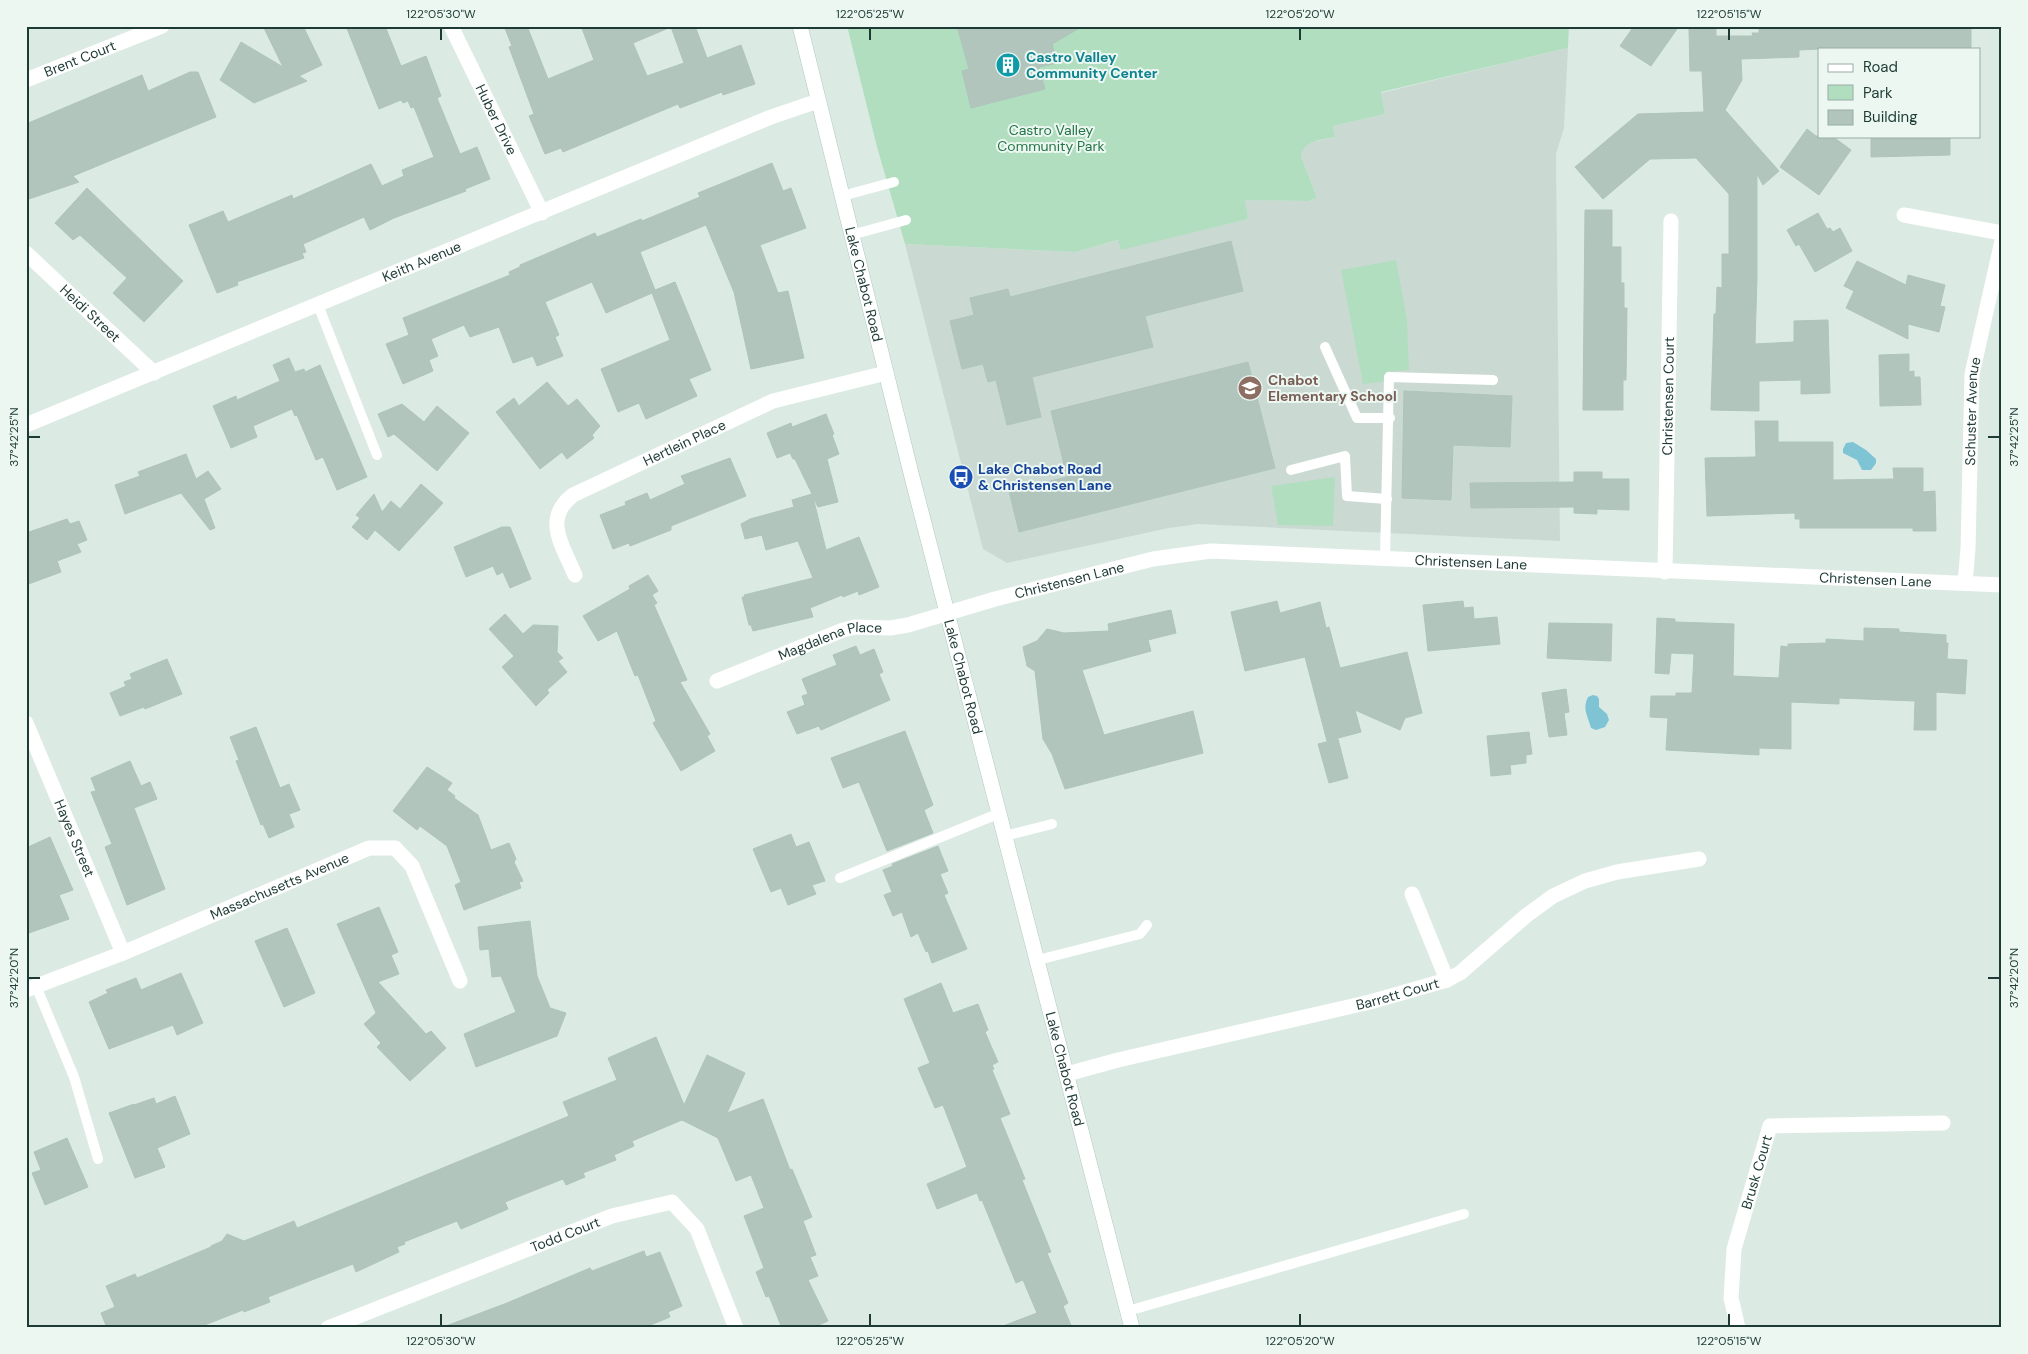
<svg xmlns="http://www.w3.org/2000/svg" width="2028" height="1354" font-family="'DM Sans',sans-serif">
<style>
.built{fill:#cadad3}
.green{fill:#b2dec0}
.water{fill:#7ec4d5}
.building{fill:#b1c5bd;stroke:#aec4bc;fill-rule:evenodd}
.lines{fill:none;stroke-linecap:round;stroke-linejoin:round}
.secondary-casing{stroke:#afcbc2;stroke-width:16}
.lane{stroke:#fff;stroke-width:10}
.street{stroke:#fff;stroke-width:15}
.secondary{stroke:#fff;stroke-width:15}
.ticks{fill:none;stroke:#1d3a34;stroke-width:2}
.labels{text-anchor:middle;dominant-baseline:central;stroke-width:4;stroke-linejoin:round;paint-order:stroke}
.culture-label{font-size:14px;font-weight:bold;fill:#0d838f;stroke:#ecf7f2;text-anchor:start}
.street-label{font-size:14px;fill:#1d3a34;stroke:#ecf7f2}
.park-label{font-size:14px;fill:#247447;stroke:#ecf7f2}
.education-label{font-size:14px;font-weight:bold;fill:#785e54;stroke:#ecf7f2;text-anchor:start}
.transit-label{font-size:14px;font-weight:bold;fill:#164399;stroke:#ecf7f2;text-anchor:start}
.neatline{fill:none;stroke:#1d3a34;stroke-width:2}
.ticks-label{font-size:12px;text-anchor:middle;fill:#1d3a34}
</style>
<rect width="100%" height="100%" fill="#dceae4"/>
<polygon class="built" points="1568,48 1564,128 1556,154 1560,541 1198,524 1169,528 1007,563 983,549 905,244 1076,252 1119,240 1121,249 1248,219 1244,200 1309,201 1317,198 1301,156 1302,149 1307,143 1335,137 1333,126 1385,114 1381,93"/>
<g class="green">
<path d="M847 26H1569L1568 48 1381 92 1385 114 1333 126 1335 137C1322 140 1303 140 1301 156L1317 198 1309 201 1245 200 1248 219 1121 250 1118 240 1076 252 905 244 877 147Z"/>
<polygon points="1396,260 1407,319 1409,370 1386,372 1387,381 1363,384 1341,270"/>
<polygon points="1335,477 1333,526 1278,525 1271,486"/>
</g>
<g class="water">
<polygon points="1853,442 1866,450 1876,459 1876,463 1871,470 1862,470 1857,460 1843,453 1843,449 1846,443"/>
<path d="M1593 695 1597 696 1599 699V707L1607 714 1609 720 1605 727 1596 730 1591 728C1588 716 1582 709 1588 697Z"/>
</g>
<g class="building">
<polygon points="263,26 303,26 322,65 299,76 307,81 254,103 220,80 241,42 283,67"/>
<polygon points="346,26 385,26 401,66 426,56 441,96 437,98 460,154 477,147 490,179 465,189 466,191 394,218 370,230 364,217 303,244 306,252 302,253 304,258 237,282 238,285 217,293 189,225 223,211 228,222 292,195 293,199 371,164 382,186 404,176 402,170 434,157 414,107 411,108 408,101 403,103 401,100 379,109"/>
<path d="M504 26H527L548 79 594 60 581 26H695L707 58 741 45 755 84 723 95 722 92 680 108 678 104 563 152 561 148 545 154 529 116 534 114 509 47 512 46ZM671 27 684 63 647 76 633 43Z"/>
<polygon points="957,26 1083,26 1052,44 1057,63 1039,67 1045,89 971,108 962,71 969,69"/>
<polygon points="1634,26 1670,26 1668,29 1677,29 1651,66 1620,46"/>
<polygon points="1759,26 1971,26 1971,49 1819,49 1799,50 1799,57 1741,59 1742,80 1725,110 1779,171 1763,185 1757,174 1757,277 1755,344 1794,342 1794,321 1828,320 1830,393 1801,394 1801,380 1759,381 1759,411 1711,410 1714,314 1716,314 1717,287 1722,288 1722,254 1729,254 1729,194 1696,158 1650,159 1603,199 1575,167 1638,114 1704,112 1702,71 1690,71 1689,29 1716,29 1716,36 1753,36 1752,33 1759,33"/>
<polygon points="190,72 198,72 216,117 73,176 79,182 26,200 26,124 142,75 148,91"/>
<polygon points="1807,129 1816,136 1832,136 1851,150 1819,195 1780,167"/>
<polygon points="1871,136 1950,136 1950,155 1871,157"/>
<polygon points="772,163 783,191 791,188 806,228 760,245 778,293 788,291 804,358 751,369 734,292 706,225 640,252 655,290 675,282 711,370 689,379 697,396 646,419 639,403 618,412 601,369 670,340 652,293 606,313 592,282 545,302 559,335 555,337 563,356 537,366 533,356 513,363 499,327 470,337 464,325 431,339 438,356 429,360 433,371 403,384 386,344 409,335 403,318 510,275 509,272 520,267 520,265 595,233 597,237 641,219 642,221 700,197 698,193"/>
<polygon points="87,188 183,281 144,322 113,293 127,278 80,235 73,240 55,223"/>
<polygon points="1585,210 1612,210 1612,247 1621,247 1621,283 1624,283 1624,308 1627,308 1626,380 1623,380 1623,410 1583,410"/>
<polygon points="1818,213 1827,229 1830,228 1833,232 1840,228 1852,251 1815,272 1799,244 1796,246 1787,230"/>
<polygon points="1231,241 1243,291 1145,316 1153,347 1032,377 1041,417 1007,425 996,380 988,382 983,364 962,369 950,321 974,315 970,298 1008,289 1010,297"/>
<polygon points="1857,261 1906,285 1908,275 1945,285 1940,306 1945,307 1939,332 1908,324 1908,339 1846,308 1854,291 1844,286"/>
<polygon points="1909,354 1909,372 1914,371 1914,377 1920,377 1921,405 1880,406 1879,355"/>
<polygon points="289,358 295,372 304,369 305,372 320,365 367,477 337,490 323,457 316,460 297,415 295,416 292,409 253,426 257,437 231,448 213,406 236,396 237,400 280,381 273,365"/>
<polygon points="1248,362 1275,468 1019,532 1009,491 1067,477 1051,411"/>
<polygon points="547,382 568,406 577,399 600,426 592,435 594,438 567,459 562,452 540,469 496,412 514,398 519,406"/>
<polygon points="1404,391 1512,396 1510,447 1453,445 1451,500 1402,498"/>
<polygon points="402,404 424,422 437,406 469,433 437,471 394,434 388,437 378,414"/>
<polygon points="826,414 834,434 832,435 839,454 827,459 838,502 818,507 813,497 826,550 859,537 879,587 859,595 858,591 843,597 842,595 810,608 813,617 753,631 751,625 749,625 742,597 745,597 744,595 813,578 798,541 766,550 762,535 745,539 741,524 750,519 794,507 792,500 812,494 795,459 793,459 790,453 777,458 767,433 791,423 792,427"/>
<polygon points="1755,421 1778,421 1778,442 1833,442 1833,480 1894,479 1893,468 1923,468 1923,492 1935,491 1936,531 1913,531 1913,528 1800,528 1800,519 1795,519 1795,513 1707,516 1705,458 1756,457"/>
<polygon points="186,454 196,479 208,471 221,489 204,499 215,528 210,530 181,493 125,514 115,485 140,476 138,472"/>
<polygon points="730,458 746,496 671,526 671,530 630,546 629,543 613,549 600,515 626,505 625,502 647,493 650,500 685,484 681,476"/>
<polygon points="1574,472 1602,472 1602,479 1629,479 1629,510 1597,509 1597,514 1574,513 1574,507 1471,508 1470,483 1574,482"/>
<polygon points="421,484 443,503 399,551 375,530 367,540 352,527 360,518 356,515 374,494 382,512 391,501 400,509"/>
<polygon points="67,519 70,524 79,521 87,540 77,544 81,552 57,561 61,572 26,585 26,533"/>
<polygon points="502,527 510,527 531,579 510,588 503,572 497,575 493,566 466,577 454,547"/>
<polygon points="648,575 658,591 652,595 657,603 654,605 687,680 680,682 710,734 707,736 715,751 681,771 653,723 656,721 638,675 635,676 617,631 598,641 583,616 630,589 629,586"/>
<polygon points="1277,601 1280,613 1320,602 1326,628 1329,627 1340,668 1407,652 1422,713 1405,718 1400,730 1355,710 1361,732 1327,741 1305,657 1245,671 1231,612"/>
<polygon points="1463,601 1464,608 1473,607 1474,619 1497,617 1500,644 1428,651 1423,605"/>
<polygon points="1171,610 1176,633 1148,640 1151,651 1082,670 1104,735 1193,711 1203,753 1065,789 1052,754 1043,739 1035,671 1027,666 1023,647 1037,641 1047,629 1064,633 1109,631 1108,624"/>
<polygon points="505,614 523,634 533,625 558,626 557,652 563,658 558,661 567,672 547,690 549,693 536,706 502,667 514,656 489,629"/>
<polygon points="1657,618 1675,619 1675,622 1734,624 1733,676 1779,678 1781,646 1788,647 1788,644 1826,643 1826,639 1864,641 1864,628 1899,629 1899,632 1946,635 1946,643 1948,643 1947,659 1967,660 1965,694 1936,692 1936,730 1914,730 1915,701 1839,698 1839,704 1791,702 1791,749 1759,748 1759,755 1666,750 1668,718 1650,717 1651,696 1676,696 1676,693 1692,693 1694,654 1671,653 1669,674 1655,673"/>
<polygon points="1549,623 1612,624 1611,661 1547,658"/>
<polygon points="856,646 860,655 874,649 883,672 879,674 890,700 821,730 819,726 797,734 787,712 805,705 802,696 808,694 802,679 837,665 833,655"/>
<polygon points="167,659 182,694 145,709 144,707 120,716 110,693 126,686 124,682 132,679 130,674"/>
<polygon points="1566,689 1569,712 1564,713 1567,735 1549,737 1542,693"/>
<polygon points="256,727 280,788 289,784 300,810 289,814 294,827 269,838 263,824 261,825 236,761 239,760 230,737"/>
<polygon points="905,731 933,805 924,810 933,833 887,851 859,782 843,788 831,758"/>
<polygon points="1529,732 1532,754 1526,755 1526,763 1510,765 1511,774 1491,776 1487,736"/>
<polygon points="1338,739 1348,778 1329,783 1318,744"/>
<polygon points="130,761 141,786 150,782 157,799 134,808 165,889 127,905 105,847 112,844 91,792 96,791 91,778"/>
<polygon points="427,767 452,783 447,790 455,796 454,798 478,815 491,850 509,843 516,859 514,862 523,881 519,882 521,888 464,910 455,885 461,882 447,846 420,826 417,830 393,811"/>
<polygon points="791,834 796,847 809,842 825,881 812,885 816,894 788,905 781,888 771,892 753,849"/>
<polygon points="50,837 73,890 59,895 69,919 26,934 26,848"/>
<polygon points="938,846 948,871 940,874 948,893 944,895 967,949 932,963 928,951 926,952 918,933 911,937 902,912 893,916 884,895 892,892 883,870 893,866 892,864"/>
<polygon points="379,907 398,952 391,955 399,974 378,982 426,1034 431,1031 446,1048 410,1081 377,1047 381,1043 364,1024 376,1013 337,924"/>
<polygon points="530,921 537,976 550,1008 566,1013 557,1036 476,1067 464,1034 516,1012 501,976 492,977 489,949 480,950 478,927"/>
<polygon points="287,928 315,993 284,1007 255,941"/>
<polygon points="181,973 203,1023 177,1035 173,1025 109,1049 89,1002 108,993 106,990 136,978 141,990"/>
<polygon points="941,983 953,1013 978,1004 988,1030 985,1032 998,1062 992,1065 994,1069 992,1070 1010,1114 1000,1118 1025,1179 1022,1180 1051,1252 1047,1253 1068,1303 1063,1306 1072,1328 1004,1328 1003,1326 1037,1313 1023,1280 1016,1283 982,1200 980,1201 977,1193 937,1209 927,1184 967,1167 943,1105 935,1108 918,1068 930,1063 904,999"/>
<polygon points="656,1037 684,1105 707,1055 745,1073 727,1113 763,1099 790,1170 792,1169 812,1217 803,1221 816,1255 810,1257 818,1276 808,1280 828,1321 812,1328 782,1328 769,1296 766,1297 756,1272 764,1268 744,1216 764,1208 751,1175 736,1181 718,1138 682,1120 632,1141 634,1146 614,1155 616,1160 583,1173 585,1177 566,1185 563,1179 505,1202 508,1209 461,1229 457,1221 404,1242 405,1244 397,1247 399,1252 356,1272 353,1264 268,1297 270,1302 244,1312 243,1310 197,1328 107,1328 101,1313 115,1307 106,1286 135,1274 137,1278 211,1247 211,1246 222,1241 227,1234 244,1241 294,1221 297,1228 569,1116 563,1102 617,1080 608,1058"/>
<polygon points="175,1096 190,1134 157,1148 165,1167 135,1178 109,1113 134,1104 134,1105 154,1098 156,1104"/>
<polygon points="67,1138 88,1187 45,1205 32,1173 41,1170 34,1152"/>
<polygon points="644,1251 646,1257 660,1252 682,1306 668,1312 670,1317 643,1328 447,1328 446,1326 507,1303 590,1268 592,1271"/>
</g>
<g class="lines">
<defs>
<g id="secondary">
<path id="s14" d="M800 26 912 477 1132 1328"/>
</g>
</defs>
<use href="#secondary" class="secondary-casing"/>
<g class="lane">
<polyline points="842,196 894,182"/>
<polyline points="851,235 906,220"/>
<polyline points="318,305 377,455"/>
<polyline points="1325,347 1357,418 1390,418"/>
<polyline points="1291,470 1345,456 1347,496 1387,499"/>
<polyline points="1385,558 1389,377 1493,380"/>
<polyline points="1005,836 1052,824"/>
<polyline points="840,878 1000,813"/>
<polyline points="1038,960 1140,934 1147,925"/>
<polyline points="36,986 74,1077 98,1159"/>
<polyline points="1128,1311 1464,1214"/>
</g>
<g class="street">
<path id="s1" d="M451 26 542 213"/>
<path id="s2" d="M26 80 162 26"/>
<polyline points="1904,215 2002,233"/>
<path id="s3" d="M26 253 154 373"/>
<path id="s4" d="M26 425 771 117 818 101"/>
<path id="s5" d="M1665 572 1671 221"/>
<path id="s6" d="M575 575C563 546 542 519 573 495L773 401 886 373"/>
<path id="s7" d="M1965 583 1968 549 1972 374 2002 241"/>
<path id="s8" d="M717 681 843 630 855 627 890 628 908 625 995 599 1153 559 1211 551 2002 585"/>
<path id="s9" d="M26 723 123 953"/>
<polyline points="1412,894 1447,980"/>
<path id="s10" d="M26 990 123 953 369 848H395L412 866 460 981"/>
<path id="s11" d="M1067 1074 1118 1060 1370 1002 1447 980 1460 973 1527 915 1553 896 1585 881 1617 872 1699 859"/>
<path id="s12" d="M328 1328 612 1216 672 1202 697 1229 736 1328"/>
<path id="s13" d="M1738 1328 1731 1298 1734 1249 1770 1126 1943 1123"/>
</g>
<use href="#secondary" class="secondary"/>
</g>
<path class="ticks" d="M441 28V40M870 28V40M1300 28V40M1729 28V40M28 437H40M1988 437H2000M28 978H40M1988 978H2000M441 1314V1326M870 1314V1326M1300 1314V1326M1729 1314V1326"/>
<defs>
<symbol id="building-disc" viewBox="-11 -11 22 22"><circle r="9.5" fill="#0f9aa8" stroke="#ecf7f2"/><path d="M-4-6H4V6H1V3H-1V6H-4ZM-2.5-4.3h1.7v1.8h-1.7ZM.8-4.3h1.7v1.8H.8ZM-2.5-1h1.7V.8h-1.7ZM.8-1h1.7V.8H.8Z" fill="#fff"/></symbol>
<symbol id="school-disc" viewBox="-11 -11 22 22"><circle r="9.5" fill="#8d6e63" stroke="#ecf7f2"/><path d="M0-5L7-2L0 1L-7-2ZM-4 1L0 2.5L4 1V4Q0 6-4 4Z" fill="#fff"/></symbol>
<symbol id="bus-disc" viewBox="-11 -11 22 22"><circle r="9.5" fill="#1a4fb4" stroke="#ecf7f2"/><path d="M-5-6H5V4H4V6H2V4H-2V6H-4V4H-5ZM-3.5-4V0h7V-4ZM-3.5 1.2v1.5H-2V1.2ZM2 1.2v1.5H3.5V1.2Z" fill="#fff"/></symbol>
</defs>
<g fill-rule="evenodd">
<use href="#building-disc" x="994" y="51" width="28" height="28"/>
<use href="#school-disc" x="1236" y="374" width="28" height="28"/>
<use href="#bus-disc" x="947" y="463" width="28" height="28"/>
</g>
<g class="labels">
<g class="culture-label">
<text x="1026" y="57">Castro Valley<tspan x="1026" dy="16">Community Center</tspan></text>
</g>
<g class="street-label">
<text stroke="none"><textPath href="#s2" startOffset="58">Brent Court</textPath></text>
<text stroke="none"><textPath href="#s1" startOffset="104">Huber Drive</textPath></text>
<text stroke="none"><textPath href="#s4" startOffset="428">Keith Avenue</textPath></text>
<text stroke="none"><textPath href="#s14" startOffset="266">Lake Chabot Road</textPath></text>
<text stroke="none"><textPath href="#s3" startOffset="88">Heidi Street</textPath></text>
<text stroke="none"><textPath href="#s5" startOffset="176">Christensen Court</textPath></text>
<text stroke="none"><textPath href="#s7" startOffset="172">Schuster Avenue</textPath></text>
<text stroke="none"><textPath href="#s6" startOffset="212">Hertlein Place</textPath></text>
<text stroke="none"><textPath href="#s8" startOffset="774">Christensen Lane</textPath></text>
<text stroke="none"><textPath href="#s8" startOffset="369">Christensen Lane</textPath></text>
<text stroke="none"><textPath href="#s8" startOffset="1179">Christensen Lane</textPath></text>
<text stroke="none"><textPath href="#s8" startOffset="121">Magdalena Place</textPath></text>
<text stroke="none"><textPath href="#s14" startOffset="671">Lake Chabot Road</textPath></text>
<text stroke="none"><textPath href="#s9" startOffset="125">Hayes Street</textPath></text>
<text stroke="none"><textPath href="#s10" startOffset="274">Massachusetts Avenue</textPath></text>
<text stroke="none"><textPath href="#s11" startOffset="340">Barrett Court</textPath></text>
<text stroke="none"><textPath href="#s14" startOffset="1076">Lake Chabot Road</textPath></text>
<text stroke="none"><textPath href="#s13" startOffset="160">Brusk Court</textPath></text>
<text stroke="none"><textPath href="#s12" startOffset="255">Todd Court</textPath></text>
</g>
<g class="park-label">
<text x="1051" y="130">Castro Valley<tspan x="1051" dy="16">Community Park</tspan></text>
</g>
<g class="education-label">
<text x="1268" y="380">Chabot<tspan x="1268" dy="16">Elementary School</tspan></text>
</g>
<g class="transit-label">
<text x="978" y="469">Lake Chabot Road<tspan x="978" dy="16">&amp; Christensen Lane</tspan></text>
</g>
</g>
<rect width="2028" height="1354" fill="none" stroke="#ecf7f2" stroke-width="55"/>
<rect x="1818" y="48" width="162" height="90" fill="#ecf7f2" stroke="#99aba6"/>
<rect x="1828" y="64" width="25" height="8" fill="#ffffff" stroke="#99aba6"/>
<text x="1863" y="72" font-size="15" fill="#1d3a34">Road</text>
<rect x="1828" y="85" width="25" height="15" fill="#b2dec0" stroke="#99aba6"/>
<text x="1863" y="98" font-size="15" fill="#1d3a34">Park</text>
<rect x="1828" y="110" width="25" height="15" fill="#b1c5bd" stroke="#99aba6"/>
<text x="1863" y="122" font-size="15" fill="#1d3a34">Building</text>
<rect x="28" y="28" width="1972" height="1298" class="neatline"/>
<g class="ticks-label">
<text x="441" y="18">122°05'30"W</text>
<text x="870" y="18">122°05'25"W</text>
<text x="1300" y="18">122°05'20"W</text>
<text x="1729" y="18">122°05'15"W</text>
<text transform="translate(14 437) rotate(-90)" y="4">37°42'25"N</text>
<text transform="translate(2014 437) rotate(-90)" y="4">37°42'25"N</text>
<text transform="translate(14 978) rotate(-90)" y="4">37°42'20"N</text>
<text transform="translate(2014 978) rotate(-90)" y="4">37°42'20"N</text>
<text x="441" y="1345">122°05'30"W</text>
<text x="870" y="1345">122°05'25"W</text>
<text x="1300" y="1345">122°05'20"W</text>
<text x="1729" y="1345">122°05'15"W</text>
</g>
</svg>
